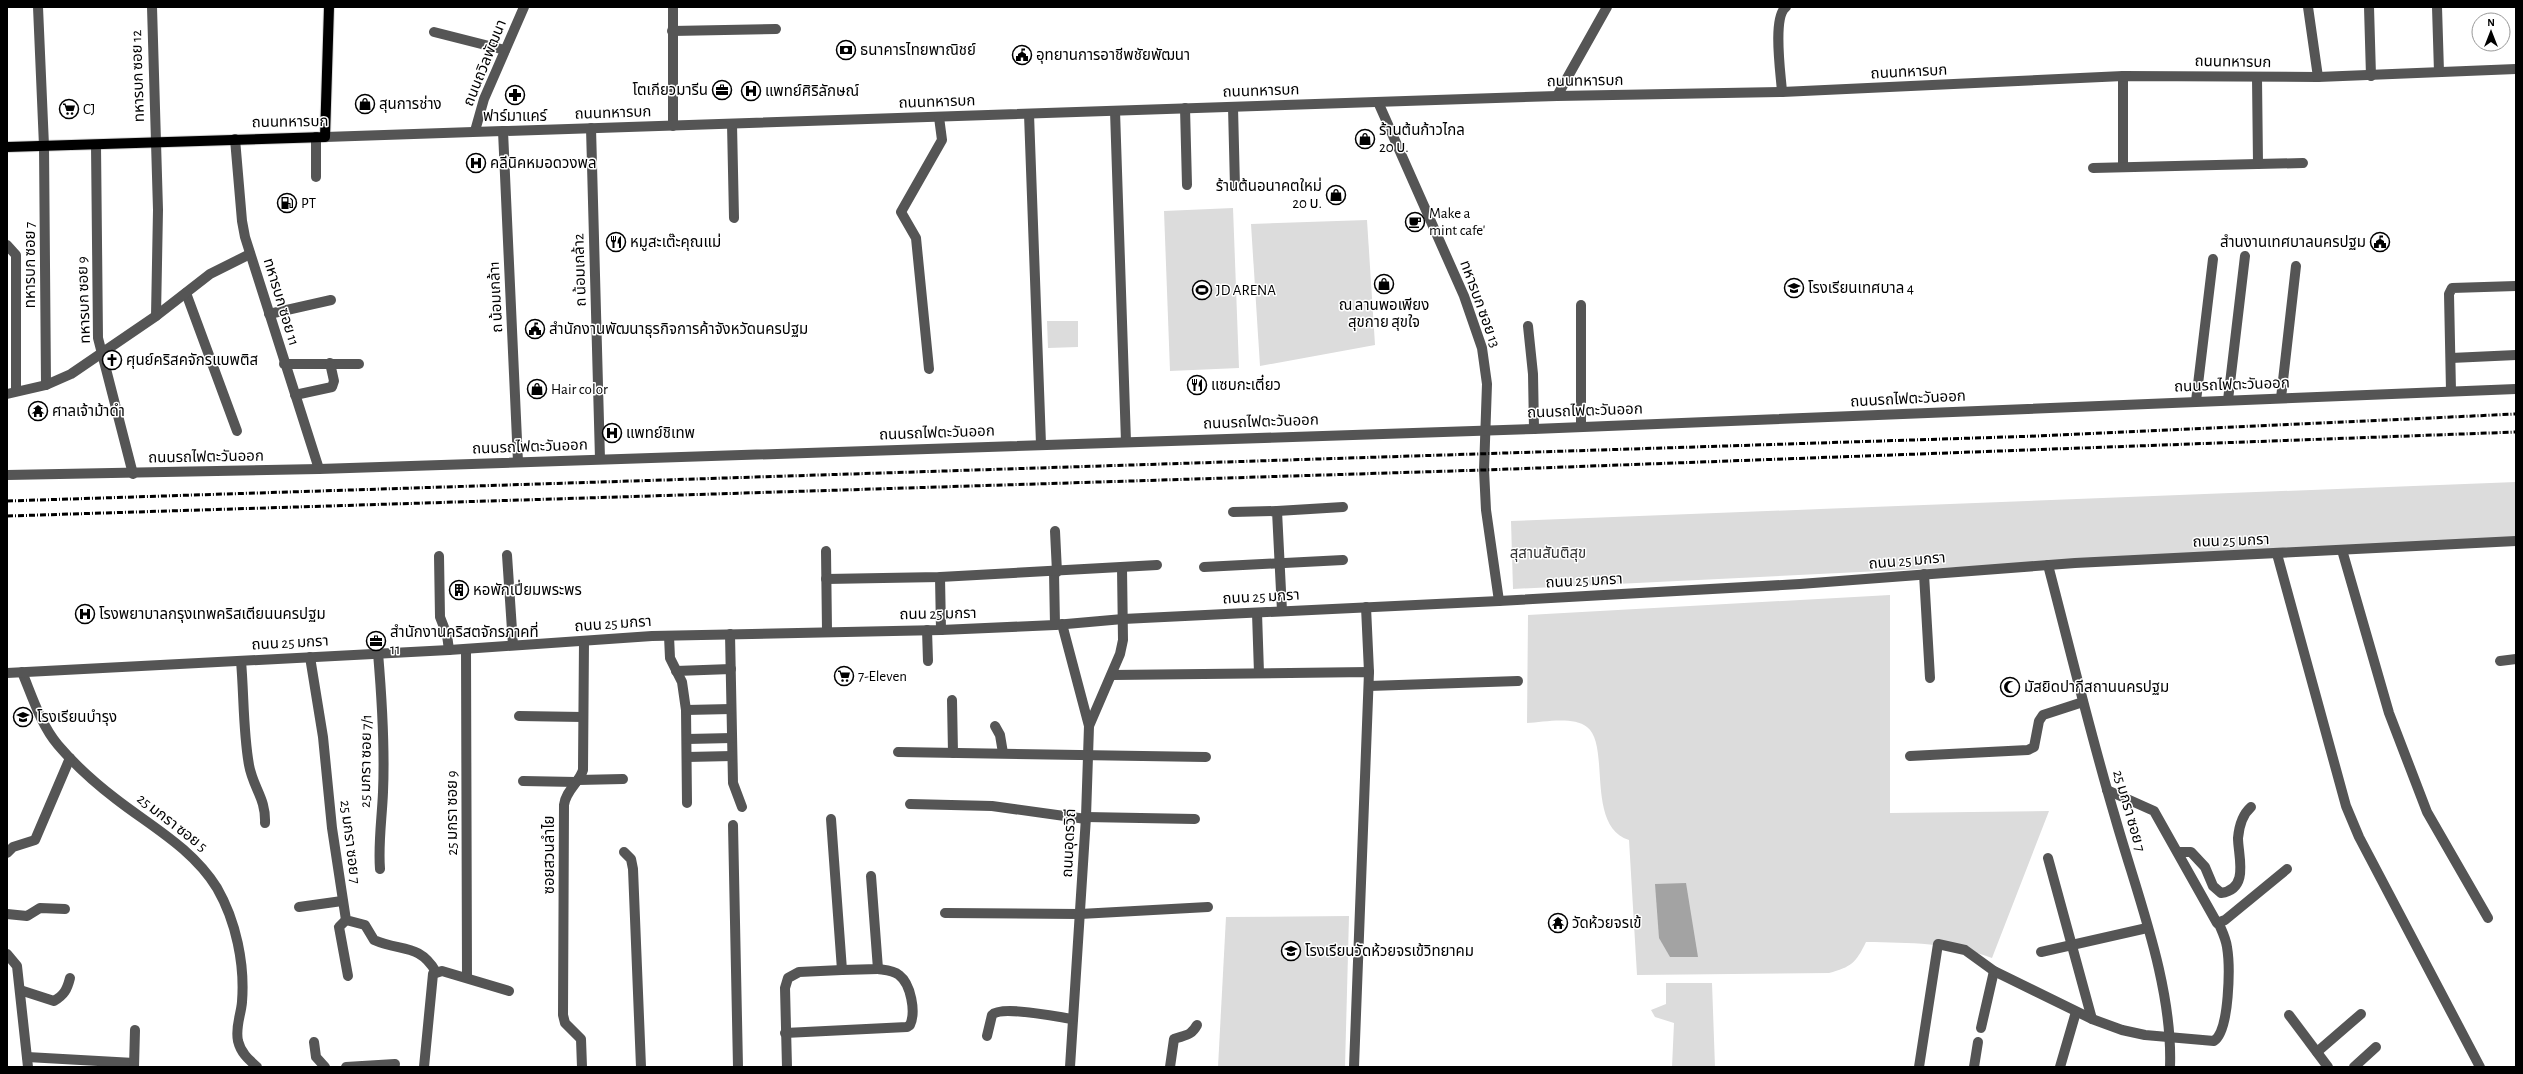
<svg xmlns="http://www.w3.org/2000/svg" width="2523" height="1074" font-family="'Alegreya Sans','Noto Sans Thai',sans-serif">
<style>
.green{fill:#dcdcdc}
.water{fill:#a3a3a3}
.lines{fill:none;stroke-linecap:round;stroke-linejoin:round}
.major-casing{stroke:#dbdbdb;stroke-width:12}
.minor{stroke:#555;stroke-width:10}
.major{stroke:#000;stroke-width:10}
.rail{stroke:#000;stroke-width:3;stroke-dasharray:6 2 1 2;stroke-linecap:butt}
.labels{text-anchor:middle;dominant-baseline:central;stroke-width:3;stroke-linejoin:round;paint-order:stroke}
.poi-label{font-size:15px;fill:#000;stroke:#fff;text-anchor:start}
.street-label{font-size:15px;fill:#000;stroke:#fff}
.park-label{font-size:15px;fill:#333;stroke:#fff}
</style>
<rect width="100%" height="100%" fill="#fff"/>
<g class="green">
<polygon points="1233,208 1239,368 1170,371 1164,211"/>
<polygon points="1367,220 1375,345 1260,366 1251,224"/>
<polygon points="1047,321 1078,321 1078,347 1048,348"/>
<polygon points="2516,482 2516,540 1513,589 1511,521"/>
<path d="M1890 595V813L2049 811 1992 958C1950 942 1910 943 1866 942 1856 963 1851 967 1829 973L1637 975 1629 840C1585 826 1611 745 1587 727 1573 716 1544 722 1527 723L1528 615Z"/>
<polygon points="1349,916 1345,1067 1218,1067 1226,917"/>
<polygon points="1666,983 1712,983 1715,1067 1672,1067 1674,1023 1655,1017 1651,1010 1666,1004"/>
</g>
<polygon class="water" points="1686,883 1698,957 1670,957 1659,938 1655,884"/>
<g class="lines">
<defs>
<polyline id="major" points="7,147 325,137 329,7"/>
</defs>
<use href="#major" class="major-casing"/>
<g class="minor">
<polyline points="38,7 44,146 46,385"/>
<polyline points="152,7 158,210 156,316"/>
<polyline points="2308,7 2318,77"/>
<polyline points="2369,7 2371,76"/>
<polyline points="2437,7 2439,72"/>
<polyline points="672,31 776,29"/>
<polyline points="434,32 505,50"/>
<polyline points="2123,76 2123,167"/>
<polyline points="2257,78 2258,164"/>
<path d="M1782 92C1781 75 1772 17 1786 7"/>
<polyline points="1557,96 1607,7"/>
<polyline points="1378,102 1464,296 1482,348 1487,384 1484,470 1486,510 1499,601"/>
<polyline points="1233,107 1235,187"/>
<polyline points="1185,108 1187,185"/>
<polyline points="1115,111 1126,442"/>
<polyline points="1029,114 1041,444"/>
<polyline points="732,124 734,218"/>
<polyline points="673,126 673,7"/>
<polyline points="591,128 600,459"/>
<polyline points="475,131 484,99 524,7"/>
<polyline points="503,131 518,462"/>
<polyline points="316,137 316,177"/>
<polyline points="325,137 1557,96 1782,92 2123,76 2318,77 2516,69"/>
<polyline points="235,139 242,221 245,237 319,469"/>
<polyline points="96,145 98,338 133,474"/>
<polyline points="2093,168 2303,163"/>
<polyline points="7,245 16,255 16,391"/>
<polyline points="186,293 237,431"/>
<polyline points="269,314 331,300"/>
<polyline points="1528,326 1533,374 1534,429"/>
<polyline points="2451,358 2516,355"/>
<polyline points="284,364 359,364"/>
<polyline points="929,369 916,238 901,212 942,140 939,117"/>
<polyline points="2451,391 2449,294 2452,288 2516,286"/>
<polyline points="7,394 46,385 71,374 156,316 210,274 250,254"/>
<polyline points="295,395 332,387 334,381 330,363"/>
<polyline points="2281,398 2296,266"/>
<polyline points="2228,400 2245,256"/>
<polyline points="2196,401 2213,259"/>
<polyline points="1581,427 1581,305"/>
<polyline points="7,475 319,469 1534,429 2516,389"/>
<polyline points="1277,511 1343,507"/>
<polyline points="1233,512 1277,511 1282,611"/>
<polyline points="1055,531 1057,572"/>
<polyline points="2342,550 2389,713 2427,812 2488,918"/>
<polyline points="826,551 827,631"/>
<polyline points="2277,554 2346,806 2359,837 2480,1067"/>
<polyline points="507,555 513,645"/>
<polyline points="439,556 440,617 447,635 449,650"/>
<path d="M2048 565C2070 649 2090 733 2115 817 2137 895 2173 985 2170 1067"/>
<polyline points="1204,567 1343,560"/>
<polyline points="1054,572 1055,625"/>
<polyline points="1924,574 1930,678"/>
<polyline points="940,577 941,630"/>
<polyline points="826,579 940,577 1157,565"/>
<polyline points="1366,607 1369,672"/>
<polyline points="1257,613 1259,673"/>
<polyline points="1062,624 1089,726 1086,817 1070,1067"/>
<polyline points="927,630 928,661"/>
<polyline points="730,634 733,783 742,807"/>
<polyline points="669,636 670,658 682,682 686,710 687,803"/>
<polyline points="466,649 467,977"/>
<path d="M378 653C382 700 385 746 383 792 382 818 378 843 380 869"/>
<path d="M310 657 323 737 332 828 346 920 365 925 374 940C401 952 419 943 436 972"/>
<path d="M241 661C244 695 243 731 249 765 253 788 266 798 265 823"/>
<polyline points="2500,661 2516,659"/>
<polyline points="676,671 731,669"/>
<path d="M22 672C32 696 41 725 58 745 75 765 95 783 116 799 152 827 192 848 217 888 236 921 245 964 242 1002 241 1015 235 1027 238 1041 241 1053 248 1059 257 1067"/>
<polyline points="7,673 449,650 652,636 941,630 1055,625 1123,619 1499,601 1800,584 2075,563 2516,541"/>
<polyline points="1112,675 1369,672 1354,1067"/>
<polyline points="1369,686 1518,681"/>
<polyline points="952,700 953,753"/>
<polyline points="686,710 731,709"/>
<polyline points="519,716 583,717"/>
<polyline points="995,726 1000,735 1003,753"/>
<polyline points="1089,726 1120,654 1123,640 1122,568"/>
<polyline points="687,739 732,738"/>
<polyline points="898,752 1206,757"/>
<polyline points="1910,756 2028,750 2034,747 2039,721 2043,715 2083,702"/>
<polyline points="687,757 732,756"/>
<polyline points="578,780 623,779"/>
<polyline points="523,781 576,782"/>
<polyline points="2107,790 2154,811 2217,923 2225,920 2287,869"/>
<polyline points="910,804 992,806 1086,819"/>
<polyline points="1086,817 1195,819"/>
<polyline points="733,825 738,1067"/>
<polyline points="624,852 631,859 633,869 641,1067"/>
<path d="M2178 852H2191L2205 867 2213 886 2221 893C2250 889 2238 856 2238 838 2239 827 2243 814 2251 807"/>
<polyline points="7,853 13,847 35,840 70,758"/>
<polyline points="2048,858 2092,1019"/>
<polyline points="299,907 342,901"/>
<polyline points="945,913 1080,914 1208,907"/>
<polyline points="7,914 27,916 40,908 65,909"/>
<polyline points="346,920 339,927 348,976"/>
<polyline points="2041,952 2147,928"/>
<polyline points="7,954 17,966 28,1067"/>
<polyline points="842,970 878,969 871,876"/>
<path d="M20 990 54 1001C64 995 67 990 70 978"/>
<polyline points="2289,1015 2328,1067"/>
<polyline points="1981,1028 1994,971"/>
<path d="M785 1033 907 1027 910 1025C916 1012 911 984 899 975 893 970 885 970 878 969"/>
<path d="M987 1036 992 1015C1001 1005 1058 1017 1073 1019"/>
<polyline points="314,1042 316,1057 325,1067"/>
<polyline points="2317,1052 2361,1014"/>
<polyline points="27,1057 134,1063"/>
<polyline points="134,1067 135,1030"/>
<polyline points="346,1067 395,1064"/>
<polyline points="424,1067 433,974 442,971 509,991"/>
<path d="M582 1067 581 1039 565 1023 563 1015 564 805C566 790 579 783 583 770L584 641"/>
<polyline points="787,1067 785,988 788,978 799,972 842,970 831,819"/>
<path d="M1170 1067 1174 1039C1185 1035 1191 1036 1197 1025"/>
<path d="M1919 1067 1938 944 1965 950 1994 971 2092 1019 2122 1030 2145 1035 2214 1041C2230 1030 2230 965 2227 947 2226 939 2222 931 2219 924"/>
<polyline points="1974,1067 1978,1042"/>
<polyline points="2060,1067 2076,1012"/>
<polyline points="2354,1067 2376,1047"/>
</g>
<use href="#major" class="major"/>
<g class="rail">
<polyline points="7,501 2037,436 2516,414"/>
<polyline points="7,516 1484,470 2516,432"/>
</g>
</g>
<defs>
<symbol id="bank-ring" viewBox="-11 -11 22 22"><circle r="9.5" fill="#fff" stroke="#000" stroke-width="1.5"/><path d="M-6-4H6V4H-6ZM0-2.3a2.3 2.3 0 1 0 0 4.6a2.3 2.3 0 1 0 0-4.6Z" fill="#000"/></symbol>
<symbol id="civic-ring" viewBox="-11 -11 22 22"><circle r="9.5" fill="#fff" stroke="#000" stroke-width="1.5"/><path d="M-.6-6.5H3V-4.5H.6V-3L4-1V1h2V6H-6V1h2V-1L-.6-3ZM-1.2 2.5V6h2.4V2.5Z" fill="#000"/></symbol>
<symbol id="office-ring" viewBox="-11 -11 22 22"><circle r="9.5" fill="#fff" stroke="#000" stroke-width="1.5"/><path d="M-6-3h4V-5.5h4V-3h4V5H-6ZM-1-4.5V-3h2v-1.5ZM-6 0V1H6V0Z" fill="#000"/></symbol>
<symbol id="hospital-ring" viewBox="-11 -11 22 22"><circle r="9.5" fill="#fff" stroke="#000" stroke-width="1.5"/><path d="M-5-5h3v3.5h4V-5h3V5h-3V1.5h-4V5h-3Z" fill="#000"/></symbol>
<symbol id="pharmacy-ring" viewBox="-11 -11 22 22"><circle r="9.5" fill="#fff" stroke="#000" stroke-width="1.5"/><path d="M-2-6h4v4h4v4h-4v4h-4v-4h-4v-4h4Z" fill="#000"/></symbol>
<symbol id="shop-ring" viewBox="-11 -11 22 22"><circle r="9.5" fill="#fff" stroke="#000" stroke-width="1.5"/><path d="M-5-2.5h2.3a2.7 3.5 0 0 1 5.4 0H5L5.5 6h-11ZM-1.5-2.5h3a1.5 2.3 0 0 0-3 0Z" fill="#000"/></symbol>
<symbol id="supermarket-ring" viewBox="-11 -11 22 22"><circle r="9.5" fill="#fff" stroke="#000" stroke-width="1.5"/><path d="M-6-5.5h2.5l.6 2H6L4.5 2H-2.5L-4.4-4H-6ZM-1.5 3.2a1.3 1.3 0 1 0 .1 0ZM3 3.2a1.3 1.3 0 1 0 .1 0Z" fill="#000"/></symbol>
<symbol id="fuel-ring" viewBox="-11 -11 22 22"><circle r="9.5" fill="#fff" stroke="#000" stroke-width="1.5"/><path d="M-5.5-6h7V0h2V4h1.3V-2.5L3-4.5l.8-.8L6-3V5H2.5V1h-1V6h-7ZM-4.2-4.7v3.2H.2V-4.7Z" fill="#000"/></symbol>
<symbol id="cafe-ring" viewBox="-11 -11 22 22"><circle r="9.5" fill="#fff" stroke="#000" stroke-width="1.5"/><path d="M-5.5-4.5H6V0H3Q3 3.5 0 3.5H-2.5Q-5.5 3.5-5.5 0ZM3-3.2v2h1.7v-2ZM-6 4.5H4V6H-6Z" fill="#000"/></symbol>
<symbol id="restaurant-ring" viewBox="-11 -11 22 22"><circle r="9.5" fill="#fff" stroke="#000" stroke-width="1.5"/><path d="M-5-6h1v4h1v-4h1v4h1v-4h1v5L-1.5 .5V6h-2V.5L-5-1ZM5-6V6H3V1.5H1.5Q1.5-4 5-6Z" fill="#000"/></symbol>
<symbol id="school-ring" viewBox="-11 -11 22 22"><circle r="9.5" fill="#fff" stroke="#000" stroke-width="1.5"/><path d="M0-5L7-2L0 1L-7-2ZM-4 1L0 2.5L4 1V4Q0 6-4 4Z" fill="#000"/></symbol>
<symbol id="stadium-ring" viewBox="-11 -11 22 22"><circle r="9.5" fill="#fff" stroke="#000" stroke-width="1.5"/><path d="M0-5a6.5 5 0 1 0 0 10a6.5 5 0 1 0 0-10ZM-3.5-1.8h7v3.6h-7Z" fill="#000"/></symbol>
<symbol id="church-ring" viewBox="-11 -11 22 22"><circle r="9.5" fill="#fff" stroke="#000" stroke-width="1.5"/><path d="M-1.2-6h2.4v3.5h3.3v2.4h-3.3V6h-2.4V-.1h-3.3v-2.4h3.3Z" fill="#000"/></symbol>
<symbol id="temple-ring" viewBox="-11 -11 22 22"><circle r="9.5" fill="#fff" stroke="#000" stroke-width="1.5"/><path d="M0-6L5-2H3V0L6.5 2.5H4V6H1.5V3h-3V6H-4V2.5H-6.5L-3 0V-2H-5Z" fill="#000"/></symbol>
<symbol id="building-ring" viewBox="-11 -11 22 22"><circle r="9.5" fill="#fff" stroke="#000" stroke-width="1.5"/><path d="M-4-6H4V6H1V3H-1V6H-4ZM-2.5-4.3h1.7v1.8h-1.7ZM.8-4.3h1.7v1.8H.8ZM-2.5-1h1.7V.8h-1.7ZM.8-1h1.7V.8H.8Z" fill="#000"/></symbol>
<symbol id="mosque-ring" viewBox="-11 -11 22 22"><circle r="9.5" fill="#fff" stroke="#000" stroke-width="1.5"/><path d="M3.5-4.9A6 6 0 1 0 3.5 4.9A5 5 0 1 1 3.5-4.9Z" fill="#000"/></symbol>
</defs>
<g fill-rule="evenodd">
<use href="#bank-ring" x="835" y="39" width="22" height="22"/>
<use href="#civic-ring" x="1011" y="44" width="22" height="22"/>
<use href="#office-ring" x="711" y="79" width="22" height="22"/>
<use href="#hospital-ring" x="740" y="80" width="22" height="22"/>
<use href="#pharmacy-ring" x="504" y="84" width="22" height="22"/>
<use href="#shop-ring" x="354" y="93" width="22" height="22"/>
<use href="#supermarket-ring" x="58" y="98" width="22" height="22"/>
<use href="#shop-ring" x="1354" y="128" width="22" height="22"/>
<use href="#hospital-ring" x="465" y="152" width="22" height="22"/>
<use href="#shop-ring" x="1325" y="184" width="22" height="22"/>
<use href="#fuel-ring" x="276" y="192" width="22" height="22"/>
<use href="#cafe-ring" x="1404" y="211" width="22" height="22"/>
<use href="#restaurant-ring" x="605" y="231" width="22" height="22"/>
<use href="#civic-ring" x="2369" y="231" width="22" height="22"/>
<use href="#shop-ring" x="1373" y="273" width="22" height="22"/>
<use href="#school-ring" x="1783" y="277" width="22" height="22"/>
<use href="#stadium-ring" x="1191" y="279" width="22" height="22"/>
<use href="#civic-ring" x="524" y="318" width="22" height="22"/>
<use href="#church-ring" x="101" y="349" width="22" height="22"/>
<use href="#restaurant-ring" x="1186" y="374" width="22" height="22"/>
<use href="#shop-ring" x="526" y="378" width="22" height="22"/>
<use href="#temple-ring" x="27" y="400" width="22" height="22"/>
<use href="#hospital-ring" x="601" y="422" width="22" height="22"/>
<use href="#building-ring" x="448" y="579" width="22" height="22"/>
<use href="#hospital-ring" x="74" y="603" width="22" height="22"/>
<use href="#office-ring" x="365" y="630" width="22" height="22"/>
<use href="#supermarket-ring" x="833" y="665" width="22" height="22"/>
<use href="#mosque-ring" x="1999" y="676" width="22" height="22"/>
<use href="#school-ring" x="12" y="706" width="22" height="22"/>
<use href="#temple-ring" x="1547" y="912" width="22" height="22"/>
<use href="#school-ring" x="1280" y="940" width="22" height="22"/>
</g>
<g class="labels">
<g class="poi-label">
<text x="860" y="50">ธนาคารไทยพาณิชย์</text>
<text x="1036" y="55">อุทยานการอาชีพชัยพัฒนา</text>
<text x="708" y="90" text-anchor="end">โตเกียวมารีน</text>
<text x="765" y="91">แพทย์ศิริลักษณ์</text>
<text x="379" y="104">สุนการช่าง</text>
<text x="83" y="109">CJ</text>
<text x="515" y="116" text-anchor="middle">ฟาร์มาแคร์</text>
<text x="1379" y="130">ร้านต้นก้าวไกล<tspan x="1379" dy="17">20 บ.</tspan></text>
<text x="490" y="163">คลีนิคหมอดวงพล</text>
<text x="1322" y="186" text-anchor="end">ร้านต้นอนาคตใหม่<tspan x="1322" dy="17">20 บ.</tspan></text>
<text x="301" y="203">PT</text>
<text x="1429" y="213">Make a<tspan x="1429" dy="17">mint cafe'</tspan></text>
<text x="630" y="242">หมูสะเต๊ะคุณแม่</text>
<text x="2366" y="242" text-anchor="end">สำนงานเทศบาลนครปฐม</text>
<text x="1808" y="288">โรงเรียนเทศบาล 4</text>
<text x="1216" y="290">JD ARENA</text>
<text x="1384" y="305" text-anchor="middle">ณ ลานพอเพียง<tspan x="1384" dy="17">สุขกาย สุขใจ</tspan></text>
<text x="549" y="329">สำนักงานพัฒนาธุรกิจการค้าจังหวัดนครปฐม</text>
<text x="126" y="360">ศุนย์คริสคจักรแบพติส</text>
<text x="1211" y="385">แซบกะเตี๋ยว</text>
<text x="551" y="389">Hair color</text>
<text x="52" y="411">ศาลเจ้าม้าดำ</text>
<text x="626" y="433">แพทย์ชิเทพ</text>
<text x="473" y="590">หอพักเปี่ยมพระพร</text>
<text x="99" y="614">โรงพยาบาลกรุงเทพคริสเตียนนครปฐม</text>
<text x="390" y="632">สำนักงานคริสตจักรภาคที่<tspan x="390" dy="17">11</tspan></text>
<text x="858" y="676">7-Eleven</text>
<text x="2024" y="687">มัสยิดปากีสถานนครปฐม</text>
<text x="37" y="717">โรงเรียนบำรุง</text>
<text x="1572" y="923">วัดห้วยจรเข้</text>
<text x="1305" y="951">โรงเรียนวัดห้วยจรเข้วิทยาคม</text>
</g>
<g class="street-label">
<text transform="translate(2233 62) rotate(1)">ถนนทหารบก</text>
<text transform="translate(485 63) rotate(-68)">ถนนถวิลพัฒนา</text>
<text transform="translate(1909 72) rotate(-3)">ถนนทหารบก</text>
<text transform="translate(138 76) rotate(-92)">ทหารบก ซอย 12</text>
<text transform="translate(1585 81) rotate(-1)">ถนนทหารบก</text>
<text transform="translate(1261 91) rotate(-2)">ถนนทหารบก</text>
<text transform="translate(937 102) rotate(-2)">ถนนทหารบก</text>
<text transform="translate(613 113) rotate(-2)">ถนนทหารบก</text>
<text transform="translate(290 122) rotate(-1)">ถนนทหารบก</text>
<text transform="translate(30 265) rotate(-90)">ทหารบก ซอย 7</text>
<text transform="translate(580 270) rotate(-92)">ถ น้อมเกล้า2</text>
<text transform="translate(496 297) rotate(-93)">ถ น้อมเกล้า1</text>
<text transform="translate(84 300) rotate(-92)">ทหารบก ซอย 9</text>
<text transform="translate(281 302) rotate(73)">ทหารบก ซอย 11</text>
<text transform="translate(1480 304) rotate(70)">ทหารบก ซอย 13</text>
<text transform="translate(2232 385) rotate(-2)">ถนนรถไฟตะวันออก</text>
<text transform="translate(1908 399) rotate(-3)">ถนนรถไฟตะวันออก</text>
<text transform="translate(1585 411) rotate(-2)">ถนนรถไฟตะวันออก</text>
<text transform="translate(1261 422) rotate(-2)">ถนนรถไฟตะวันออก</text>
<text transform="translate(937 433) rotate(-2)">ถนนรถไฟตะวันออก</text>
<text transform="translate(530 447) rotate(-2)">ถนนรถไฟตะวันออก</text>
<text transform="translate(206 457) rotate(-1)">ถนนรถไฟตะวันออก</text>
<text transform="translate(2231 541) rotate(-2)">ถนน 25 มกรา</text>
<text transform="translate(1907 561) rotate(-5)">ถนน 25 มกรา</text>
<text transform="translate(1584 581) rotate(-3)">ถนน 25 มกรา</text>
<text transform="translate(1261 597) rotate(-3)">ถนน 25 มกรา</text>
<text transform="translate(938 614) rotate(-1)">ถนน 25 มกรา</text>
<text transform="translate(613 624) rotate(-4)">ถนน 25 มกรา</text>
<text transform="translate(290 643) rotate(-3)">ถนน 25 มกรา</text>
<text transform="translate(366 761) rotate(-89)">25 มกรา ซอย 7/1</text>
<text transform="translate(2129 811) rotate(74)">25 มกรา ซอย 7</text>
<text transform="translate(452 813) rotate(-90)">25 มกรา ซอย 9</text>
<text transform="translate(172 823) rotate(38)">25 มกรา ซอย 5</text>
<text transform="translate(350 842) rotate(83)">25 มกรา ซอย 7</text>
<text transform="translate(1069 843) rotate(-87)">ถนนอุดรวิถี</text>
<text transform="translate(549 855) rotate(-90)">ซอยสวนลำไย</text>
</g>
<g class="park-label">
<text x="1548" y="553">สุสานสันติสุข</text>
</g>
</g>
<rect width="2523" height="1074" fill="none" stroke="#000000" stroke-width="16"/>
<g transform="translate(2491 32)"><circle r="19" fill="#ffffff" stroke="#999999"/>
<path d="M0-3L7 15L0 10L-7 15Z" fill="#000000"/>
<text y="-6" font-size="11" font-weight="bold" text-anchor="middle" fill="#000000">N</text>
</g>
</svg>
